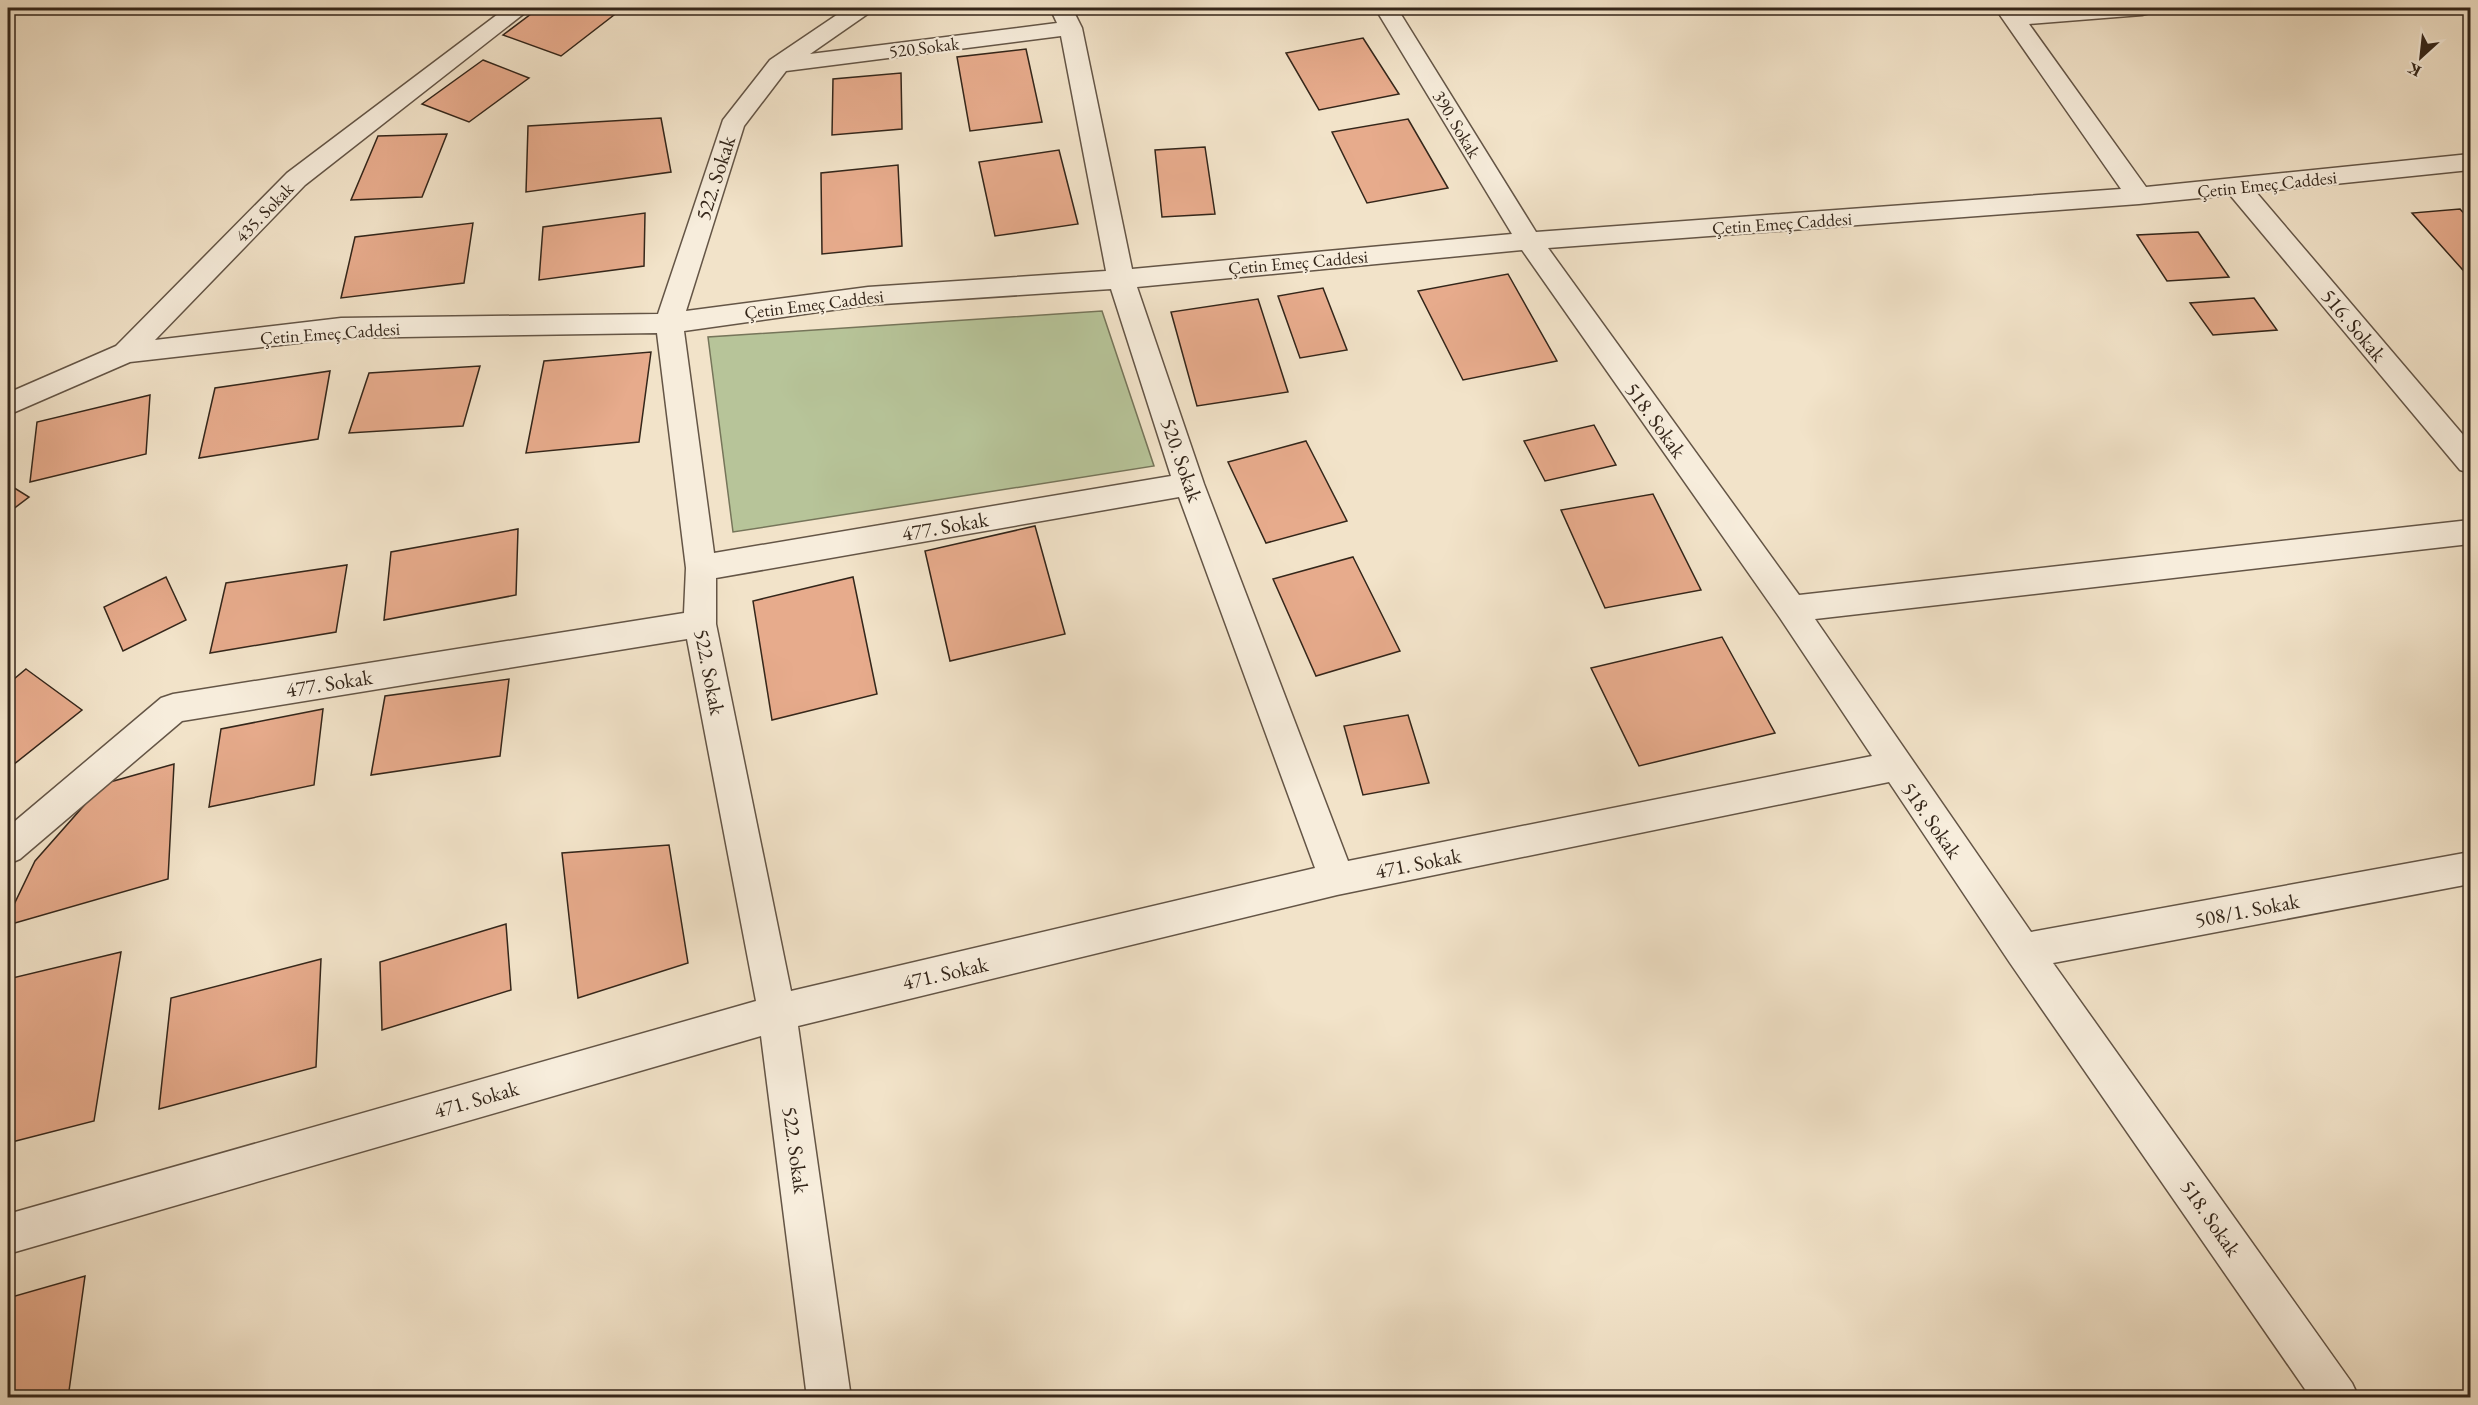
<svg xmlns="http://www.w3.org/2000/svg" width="2478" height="1405" font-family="'EB Garamond',serif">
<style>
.green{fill:#b7c499;stroke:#76755a;stroke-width:1.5}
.building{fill:#e7ab8c;stroke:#34261a;stroke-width:1.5}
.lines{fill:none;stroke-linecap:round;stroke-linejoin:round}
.minor-casing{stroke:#645546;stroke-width:3}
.minor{fill:#f7eddc;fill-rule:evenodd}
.labels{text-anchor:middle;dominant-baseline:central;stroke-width:4.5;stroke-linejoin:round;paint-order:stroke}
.far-street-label{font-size:18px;fill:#34261a;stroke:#f7eddc}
.street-label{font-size:21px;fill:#34261a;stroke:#f7eddc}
</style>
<rect width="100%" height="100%" fill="#f2e3c9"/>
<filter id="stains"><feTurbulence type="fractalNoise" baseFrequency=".00333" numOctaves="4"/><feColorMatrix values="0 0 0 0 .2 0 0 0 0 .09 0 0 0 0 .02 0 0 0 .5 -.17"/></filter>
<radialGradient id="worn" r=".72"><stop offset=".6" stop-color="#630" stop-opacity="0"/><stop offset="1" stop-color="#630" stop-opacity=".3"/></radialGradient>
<polygon class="green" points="1102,311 1154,466 733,532 708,337"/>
<g class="building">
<polygon points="539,8 623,8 561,56 503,35"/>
<polygon points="1363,38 1399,94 1319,110 1286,53"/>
<polygon points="1026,49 1042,122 970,131 957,57"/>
<polygon points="483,60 529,78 469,122 422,104"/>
<polygon points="901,73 902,129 832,135 833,79"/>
<polygon points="661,118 671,172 526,192 528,126"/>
<polygon points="1408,119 1448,188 1367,203 1332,132"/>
<polygon points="447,134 422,197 351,200 378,136"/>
<polygon points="1205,147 1215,214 1162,217 1155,150"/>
<polygon points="1059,150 1078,224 995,236 979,162"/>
<polygon points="898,165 902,246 822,254 821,173"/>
<polygon points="2460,209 2470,220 2470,278 2412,213"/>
<polygon points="645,213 644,266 539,280 543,227"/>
<polygon points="473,223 464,283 341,298 355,237"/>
<polygon points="2198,232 2229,277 2167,281 2137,235"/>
<polygon points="1508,274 1557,361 1463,380 1418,291"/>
<polygon points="1323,288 1347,350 1300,358 1278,296"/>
<polygon points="2254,298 2277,330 2213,335 2190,303"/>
<polygon points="1258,299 1288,392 1197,406 1171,312"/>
<polygon points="651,352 639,442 526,453 544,361"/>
<polygon points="480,366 463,426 349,433 369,373"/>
<polygon points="330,371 318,439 199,458 215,388"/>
<polygon points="150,395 146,454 30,482 37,422"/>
<polygon points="1594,425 1616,465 1545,481 1524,441"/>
<polygon points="1306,441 1347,521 1266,543 1228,462"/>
<polygon points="8,484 29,497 8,513"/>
<polygon points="1653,494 1701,590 1605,608 1561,510"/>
<polygon points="1035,526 1065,634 950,661 925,551"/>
<polygon points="518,529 516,595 384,620 391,552"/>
<polygon points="1353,557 1400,651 1316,676 1273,579"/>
<polygon points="347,565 336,632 210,653 226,583"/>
<polygon points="166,577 186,620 123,651 104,607"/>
<polygon points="853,577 877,694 772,720 753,601"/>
<polygon points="1722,637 1775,733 1639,766 1591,668"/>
<polygon points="26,669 82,710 8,769 8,684"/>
<polygon points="509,679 500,756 371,775 385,696"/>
<polygon points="323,709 314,785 209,807 221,729"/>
<polygon points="1408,715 1429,783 1363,795 1344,726"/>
<polygon points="174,764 168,879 8,925 8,917 35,861 103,784"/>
<polygon points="669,845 688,963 578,998 562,853"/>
<polygon points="506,924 511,990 382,1030 380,962"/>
<polygon points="121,952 94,1121 8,1143 8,979"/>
<polygon points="321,959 316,1067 159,1109 171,998"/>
<polygon points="85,1276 68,1398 8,1398 8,1298"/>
</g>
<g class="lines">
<defs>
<path id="minor" d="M506 8H531L305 185 155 340 341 318 658 314 723 120 770 60 847 8H872L869 13 810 54 1057 23 1050 8H1072L1082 28 1132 269 1512 234 1375 8H1397L1536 232 2121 189 1995 8H2017L2019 11 2061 8H2153L2150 13 2142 15 2029 24 2146 187 2470 154V170L2256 192 2470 443V473L2460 470 2230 195 2139 204 1548 248 1799 595 2470 520V544L1815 619 2031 932 2470 852V884L2053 963 2352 1383 2359 1398H2311L2010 963 1889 782 1337 895 798 1026 851 1398H807L761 1036 8 1254V1214L756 1001 687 639 182 721 20 859 8 864V827L161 698 173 694 684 613 686 568 657 333 341 338 130 362 8 415V393L116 346 287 173ZM1061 36 1106 271 868 287 686 311 744 126 786 71ZM1522 250 1780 618 1872 756 1348 861 1204 484 1137 287ZM1111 289 1171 476 714 553 684 331 868 305ZM1179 497 1315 868 791 991 716 624V578Z"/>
</defs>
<use href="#minor" class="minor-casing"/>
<use href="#minor" class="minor"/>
</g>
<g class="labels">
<g class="far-street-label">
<text transform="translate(924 47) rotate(-7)">520 Sokak</text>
<text transform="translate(1457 124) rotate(59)">390. Sokak</text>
<text transform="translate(2267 184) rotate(-6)">Çetin Emeç Caddesi</text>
<text transform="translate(264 212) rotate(-46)">435. Sokak</text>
<text transform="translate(1782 223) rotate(-4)">Çetin Emeç Caddesi</text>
<text transform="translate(1298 262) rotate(-5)">Çetin Emeç Caddesi</text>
<text transform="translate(814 304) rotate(-7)">Çetin Emeç Caddesi</text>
<text transform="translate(330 333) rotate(-4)">Çetin Emeç Caddesi</text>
</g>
<g class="street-label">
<text transform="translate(715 178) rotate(-72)">522. Sokak</text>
<text transform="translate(2354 325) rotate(50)">516. Sokak</text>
<text transform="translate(1656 420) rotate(54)">518. Sokak</text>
<text transform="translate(1182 460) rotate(71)">520. Sokak</text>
<text transform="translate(945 526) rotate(-10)">477. Sokak</text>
<text transform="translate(710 672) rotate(79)">522. Sokak</text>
<text transform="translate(329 683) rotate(-9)">477. Sokak</text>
<text transform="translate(1932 820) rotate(55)">518. Sokak</text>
<text transform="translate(1418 863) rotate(-11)">471. Sokak</text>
<text transform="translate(2247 910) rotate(-11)">508/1. Sokak</text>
<text transform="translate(945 973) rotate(-13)">471. Sokak</text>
<text transform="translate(476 1099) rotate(-16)">471. Sokak</text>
<text transform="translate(796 1150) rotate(82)">522. Sokak</text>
<text transform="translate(2211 1218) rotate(55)">518. Sokak</text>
</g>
</g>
<rect width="2478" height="1405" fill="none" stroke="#f2e3c9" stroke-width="30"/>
<rect x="9" y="9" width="2460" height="1387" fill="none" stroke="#34261a" stroke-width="3"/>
<rect x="15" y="15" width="2448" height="1375" fill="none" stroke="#34261a" stroke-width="1.5"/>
<g transform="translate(2421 57) rotate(207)" stroke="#f7eddc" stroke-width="4.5" paint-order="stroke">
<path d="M0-4.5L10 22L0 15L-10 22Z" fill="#34261a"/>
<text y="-9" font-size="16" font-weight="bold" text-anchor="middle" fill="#34261a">K</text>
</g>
<rect width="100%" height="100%" filter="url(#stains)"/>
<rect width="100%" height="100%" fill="url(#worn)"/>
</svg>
